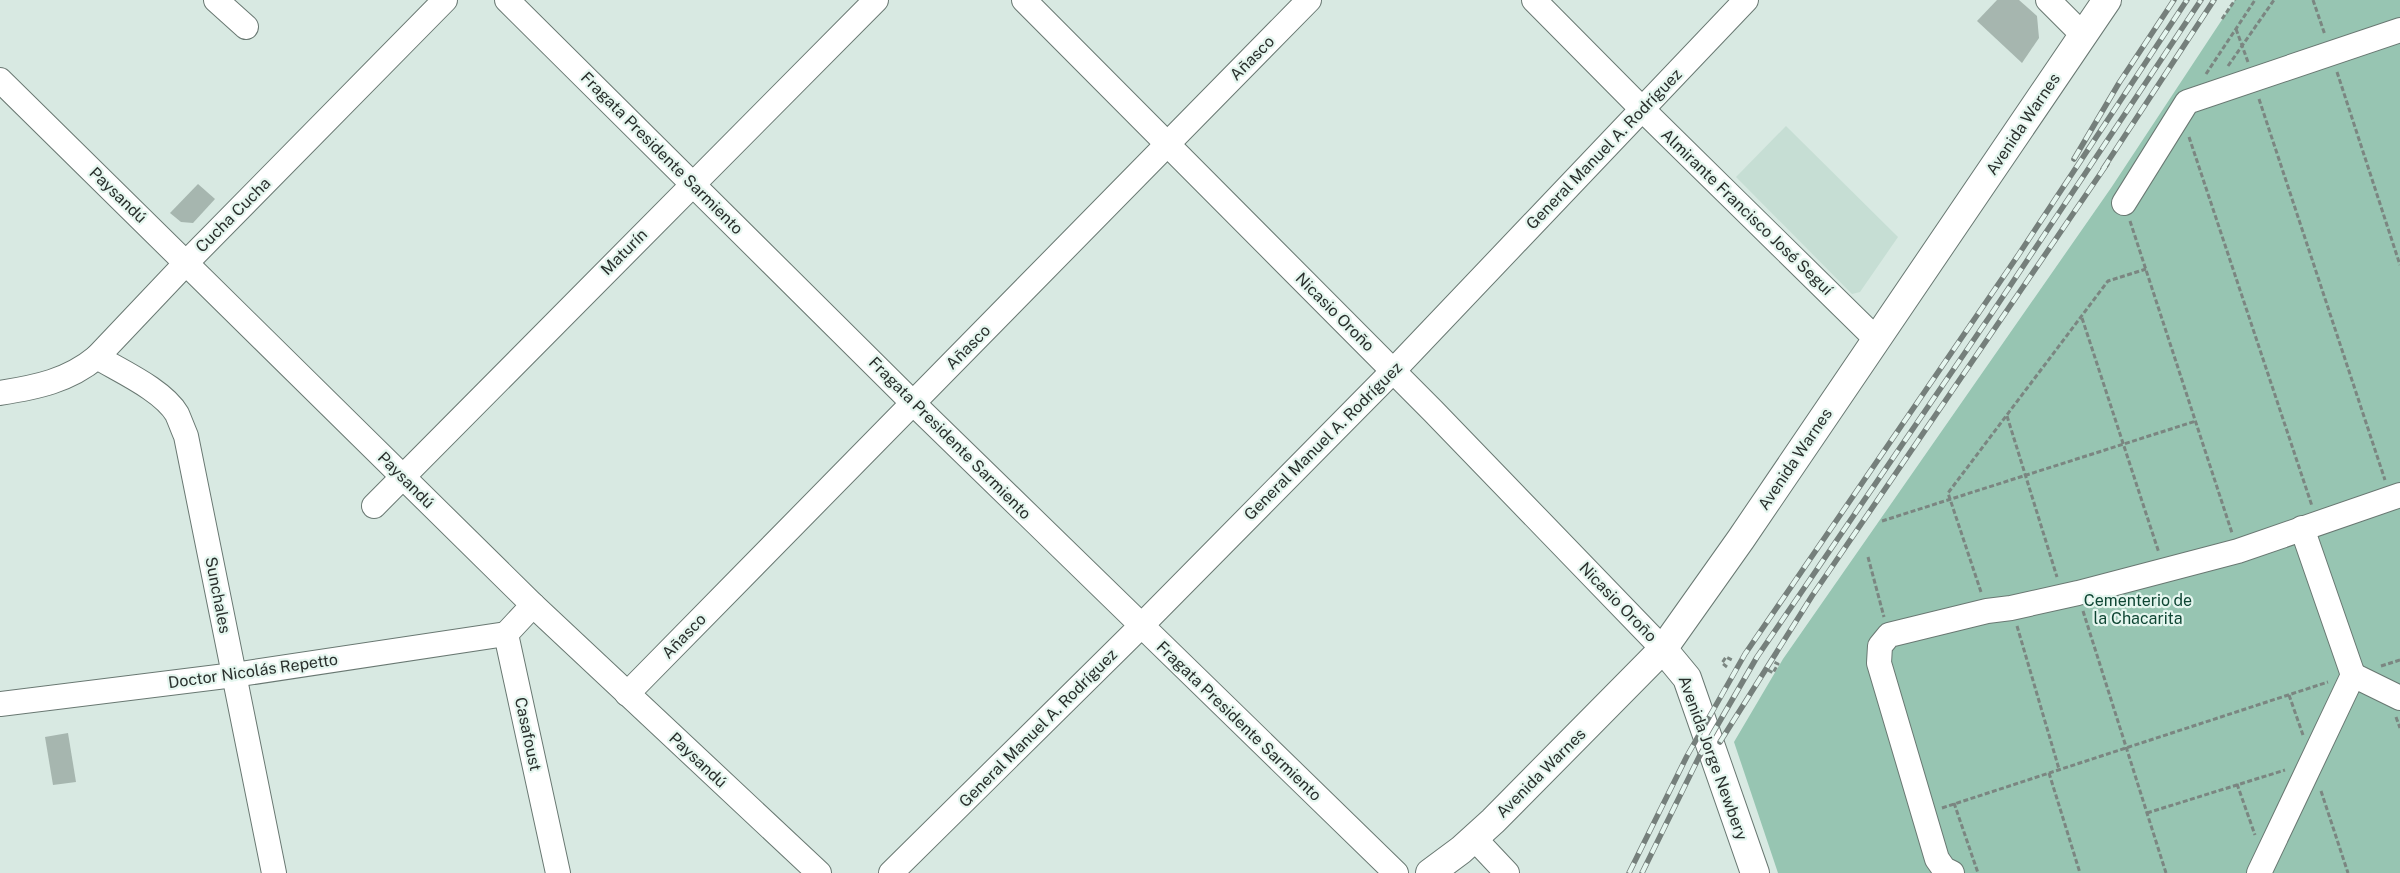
<svg xmlns="http://www.w3.org/2000/svg" width="2400" height="873" font-family="'Public Sans',sans-serif">
<style>
.built{fill:#c6ded4}
.green{fill:#97c5b2}
.building{fill:#a6b6af}
.lines{fill:none;stroke-linecap:round;stroke-linejoin:round}
.minor-casing{stroke:#697872;stroke-width:26}
.major-casing{stroke:#697872;stroke-width:30}
.path{stroke:#7b8681;stroke-width:3;stroke-dasharray:5 2.5;stroke-linecap:butt}
.minor{stroke:#fff;stroke-width:24}
.major{stroke:#fff;stroke-width:28}
.rail-casing{stroke:#757f7b;stroke-width:5.5}
.rail{stroke:#e5f6ef;stroke-width:4;stroke-dasharray:11;stroke-linecap:butt}
.labels{text-anchor:middle;dominant-baseline:central;stroke-width:4.5;stroke-linejoin:round;paint-order:stroke}
.street-label{font-size:16px;fill:#292f2c;stroke:#e5f6ef}
.park-label{font-size:16px;fill:#0f4634;stroke:#e5f6ef}
</style>
<rect width="100%" height="100%" fill="#d8e9e2"/>
<polygon class="built" points="1786,126 1898,237 1860,292 1852,294 1736,177"/>
<polygon class="green" points="2235,0 2400,0 2400,873 1778,873 1734,742 1783,659 2111,188"/>
<g class="building">
<polygon points="1997,0 2019,0 2037,16 2039,38 2022,63 1977,21"/>
<polygon points="198,184 215,199 193,223 181,222 170,213"/>
<polygon points="68,733 76,782 53,785 45,737"/>
</g>
<g class="lines">
<defs>
<g id="minor">
<polyline points="216,0 246,27"/>
<polyline points="507,0 913,403 1396,873"/>
<polyline points="1024,0 1433,411 1663,649"/>
<polyline points="1534,0 1642,109 1876,339"/>
<polyline points="2048,0 2083,35"/>
<polyline points="0,80 533,605 819,873"/>
<polyline points="2124,203 2187,102 2400,30"/>
<path d="M97 357C120 371 163 390 177 414 180 421 183 429 186 436L274 873"/>
<path d="M0 393C37 387 68 381 97 357L187 262 445 0"/>
<polyline points="374,506 876,0"/>
<polyline points="506,634 558,873"/>
<polyline points="506,634 533,605"/>
<polyline points="2353,675 2400,698"/>
<polyline points="627,694 1309,0"/>
<polyline points="0,704 234,675 506,634"/>
<polyline points="1474,838 1507,873"/>
<polyline points="891,873 1141,626 1393,371 1746,0"/>
<polyline points="1952,873 1944,869 1937,859 1879,663 1880,646 1889,635 1987,611 2011,608 2078,593 2238,551 2400,495"/>
<polyline points="2259,873 2353,675 2302,528"/>
</g>
<g id="major">
<polyline points="1663,649 1687,678 1755,873"/>
<polyline points="1430,873 1461,850 1493,821 1663,649 1741,539 2107,0"/>
</g>
</defs>
<use href="#minor" class="minor-casing"/>
<use href="#major" class="major-casing"/>
<g class="path">
<polyline points="2313,0 2325,35"/>
<polyline points="2222,19 2235,0"/>
<polyline points="2236,29 2248,62"/>
<polyline points="2228,66 2274,0"/>
<polyline points="2337,72 2400,265"/>
<polyline points="2206,74 2255,0"/>
<polyline points="2259,99 2385,480"/>
<polyline points="2189,137 2312,506"/>
<polyline points="2130,221 2232,533"/>
<polyline points="2082,318 2159,553"/>
<polyline points="2007,416 2057,577"/>
<polyline points="1882,521 2196,421"/>
<polyline points="1868,557 1884,617"/>
<polyline points="1981,592 1948,493 2108,281 2146,269"/>
<polyline points="2083,611 2166,873"/>
<polyline points="2017,626 2059,769"/>
<polyline points="2381,666 2400,660"/>
<polyline points="1727,667 1722,663 1726,657 1732,660"/>
<polyline points="1768,670 1773,673 1778,664 1774,662"/>
<polyline points="2289,695 2303,735"/>
<polyline points="2396,717 2400,728"/>
<polyline points="2049,773 2080,873"/>
<polyline points="2237,784 2255,835"/>
<polyline points="2321,791 2348,873"/>
<polyline points="1954,803 1978,873"/>
<polyline points="1942,808 2328,682"/>
<polyline points="2147,813 2285,770"/>
</g>
<use href="#minor" class="minor"/>
<use href="#major" class="major"/>
<defs>
<g id="rail">
<polyline points="2074,159 2119,83 2174,0"/>
<polyline points="2103,169 2214,0"/>
<polyline points="1720,742 1812,596 2107,164"/>
<polyline points="1629,873 1687,756 1745,654 2019,254 2187,0"/>
<polyline points="1642,873 1699,757 1757,657 1990,316 2201,0"/>
</g>
</defs>
<use href="#rail" class="rail-casing"/>
<use href="#rail" class="rail"/>
</g>
<g class="labels">
<g class="street-label">
<text transform="translate(1252 58) rotate(-45)">Añasco</text>
<text transform="translate(2023 124) rotate(-56)">Avenida Warnes</text>
<text transform="translate(1604 149) rotate(-46)">General Manuel A. Rodríguez</text>
<text transform="translate(662 153) rotate(45)">Fragata Presidente Sarmiento</text>
<text transform="translate(118 195) rotate(44)">Paysandú</text>
<text transform="translate(1747 212) rotate(44)">Almirante Francisco José Seguí</text>
<text transform="translate(233 215) rotate(-45)">Cucha Cucha</text>
<text transform="translate(624 252) rotate(-45)">Maturín</text>
<text transform="translate(1335 312) rotate(45)">Nicasio Oroño</text>
<text transform="translate(968 347) rotate(-45)">Añasco</text>
<text transform="translate(950 438) rotate(45)">Fragata Presidente Sarmiento</text>
<text transform="translate(1323 441) rotate(-45)">General Manuel A. Rodríguez</text>
<text transform="translate(1795 459) rotate(-56)">Avenida Warnes</text>
<text transform="translate(406 480) rotate(45)">Paysandú</text>
<text transform="translate(218 595) rotate(79)">Sunchales</text>
<text transform="translate(1618 602) rotate(46)">Nicasio Oroño</text>
<text transform="translate(684 636) rotate(-46)">Añasco</text>
<text transform="translate(253 671) rotate(-8)">Doctor Nicolás Repetto</text>
<text transform="translate(1239 721) rotate(44)">Fragata Presidente Sarmiento</text>
<text transform="translate(1038 728) rotate(-45)">General Manuel A. Rodríguez</text>
<text transform="translate(528 734) rotate(78)">Casafoust</text>
<text transform="translate(1713 758) rotate(70)">Avenida Jorge Newbery</text>
<text transform="translate(698 760) rotate(43)">Paysandú</text>
<text transform="translate(1541 773) rotate(-45)">Avenida Warnes</text>
</g>
<g class="park-label">
<text x="2138" y="600">Cementerio de<tspan x="2138" dy="18">la Chacarita</tspan></text>
</g>
</g>
</svg>
